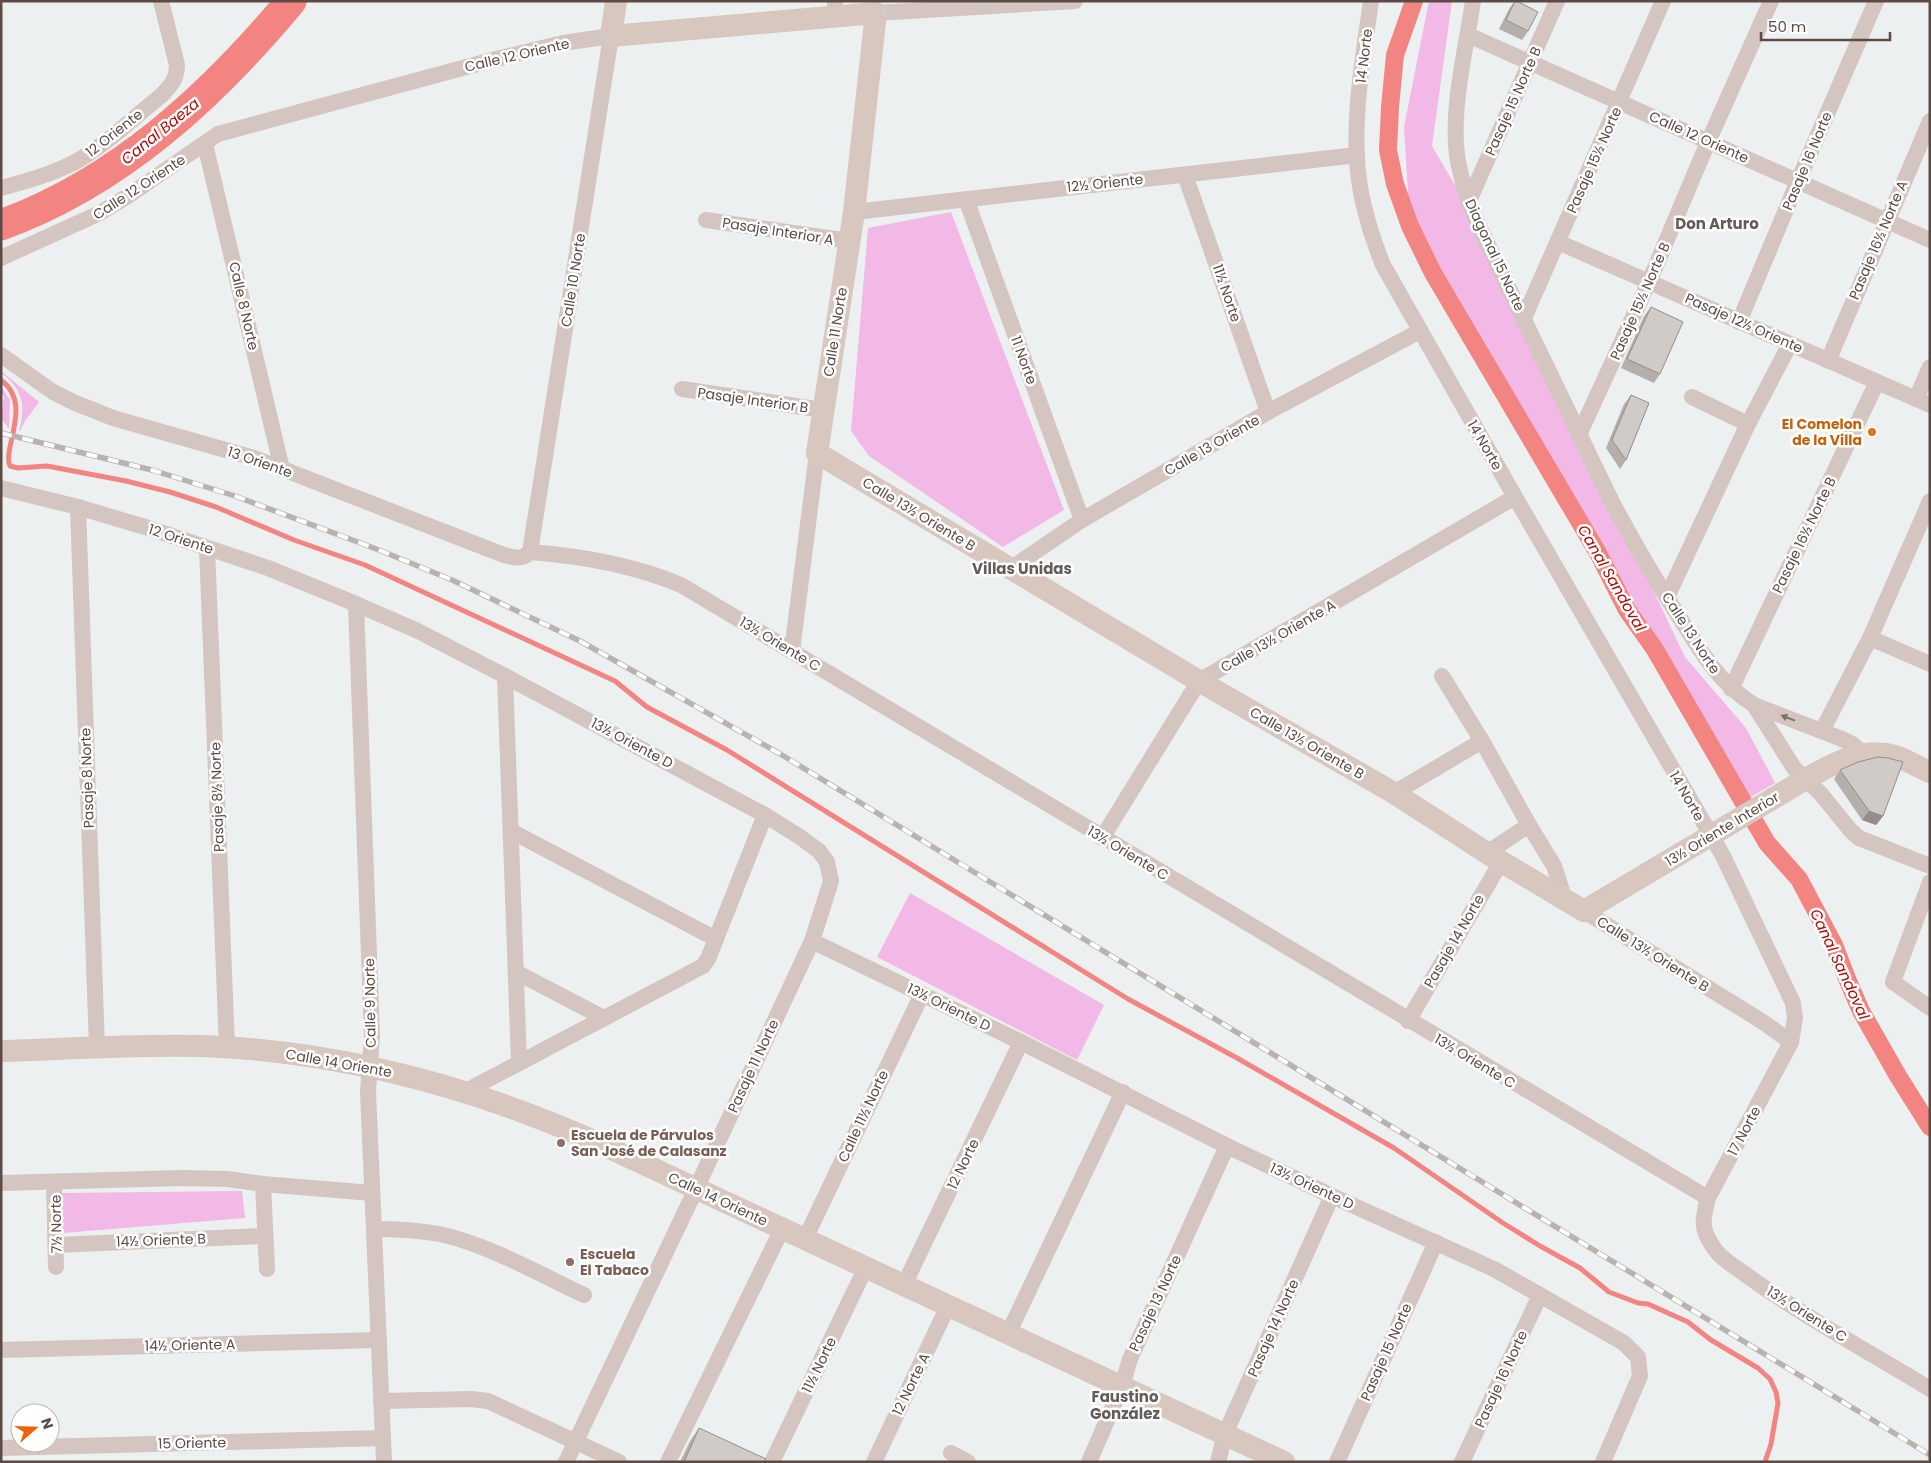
<svg xmlns="http://www.w3.org/2000/svg" width="1931" height="1463" font-family="Poppins,sans-serif">
<style>
.green{fill:#f2b8e6}
.lines{fill:none;stroke-linecap:round;stroke-linejoin:round}
.stream{stroke:#f28581;stroke-width:5}
.canal{stroke:#f28581;stroke-width:18}
.river{stroke:#f28581;stroke-width:31}
.street{stroke:#d4c5c0;stroke-width:16}
.secondary{stroke:#d8c7be;stroke-width:22}
.rail-casing{stroke:#b9b3af;stroke-width:5.5}
.rail{stroke:#fff;stroke-width:4;stroke-dasharray:11;stroke-linecap:butt}
.wall{fill:#b4afab}
.shaded-wall{fill:#928e8b}
.building{fill:#d1cbc7;stroke:#928e8b}
.oneway{fill:#807069}
.food-dot{fill:#e8710a;stroke:#fff;stroke-width:2}
.education-dot{fill:#8d6e63;stroke:#fff;stroke-width:2}
.labels{text-anchor:middle;dominant-baseline:central;stroke-width:5;stroke-linejoin:round;paint-order:stroke}
.street-label{font-size:14px;fill:#5c4b44;stroke:#fff}
.food-label{font-size:14px;font-weight:bold;fill:#c56008;stroke:#fff;text-anchor:end}
.education-label{font-size:14px;font-weight:bold;fill:#785e54;stroke:#fff;text-anchor:start}
.water-label{font-size:15px;font-style:italic;fill:#b20702;stroke:#fff}
.neighbourhood-label{font-size:15px;font-weight:bold;fill:#635d5a;stroke:#fff}
</style>
<rect width="100%" height="100%" fill="#edf0f0"/>
<g class="green">
<polygon points="1429,1 1452,1 1432,146 1479,226 1685,657 1746,728 1775,783 1742,802 1410,226 1404,127"/>
<polygon points="951,212 1064,510 1003,547 869,456 851,431 868,228"/>
<path d="M1 371 39 402 25 421 20 431H19C26 406 23 389 1 373Z"/>
<polygon points="1,386 10,400 9,429 1,418 4,396 1,394"/>
<polygon points="910,893 1104,1005 1077,1060 877,957"/>
<polygon points="242,1191 245,1218 63,1233 62,1193"/>
</g>
<g class="lines">
<path class="stream" d="M1 380C24 397 15 423 10 447 9 454 7 460 10 466L18 468 47 466 126 481 170 492 216 507 294 540 365 565 615 681 647 707 727 750 1128 999 1237 1058 1394 1148 1503 1223 1540 1246 1580 1268 1609 1292 1638 1303 1648 1304 1688 1322 1711 1340 1758 1368 1770 1379 1776 1392 1778 1403 1771 1444 1765 1462"/>
<polyline class="canal" points="1414,1 1395,55 1390,107 1388,150 1395,184 1410,226 1433,273 1598,553 1627,610 1654,648 1767,843 1799,879 1834,945 1848,981 1861,1011 1898,1076 1930,1127"/>
<path class="river" d="M1 225C119 182 212 96 291 1"/>
<g class="street">
<polyline points="835,1 835,17"/>
<path d="M1371 1C1363 59 1351 122 1359 180 1363 210 1372 237 1383 265L1515 497 1723 856 1793 1003 1795 1018 1791 1042 1708 1198C1703 1218 1700 1227 1712 1245 1720 1259 1737 1268 1749 1277 1806 1318 1869 1352 1930 1389"/>
<path d="M1473 1C1466 49 1451 107 1457 155 1460 177 1467 197 1475 218L1612 502C1632 539 1653 576 1676 612 1699 648 1716 681 1754 705L1842 739 1852 744 1863 753"/>
<polyline points="876,13 1075,1"/>
<polyline points="1468,35 1930,240"/>
<polyline points="205,144 282,469"/>
<polyline points="1185,175 1268,412"/>
<path d="M1 188C27 181 53 174 77 161 108 143 134 117 162 95 171 85 177 79 177 65L161 1"/>
<polyline points="966,199 1082,520"/>
<polyline points="1469,201 1557,1"/>
<polyline points="854,212 1357,155"/>
<polyline points="706,220 849,241"/>
<polyline points="1558,242 1930,405"/>
<path d="M1 258 100 213 128 196 218 134 496 59 563 43 611 36 530 552C522 560 515 558 504 555L254 458 113 418 73 402 53 392 1 355"/>
<polyline points="1524,318 1663,1"/>
<polyline points="1739,322 1798,181 1876,1"/>
<polyline points="1828,361 1930,121"/>
<polyline points="682,389 823,410"/>
<polyline points="1692,397 1748,424"/>
<polyline points="1916,399 1930,367"/>
<polyline points="1579,435 1649,282 1708,142 1771,1"/>
<polyline points="1,488 78,507 145,527 268,568 356,604 418,631 505,676 765,815 800,837 819,851 827,862 831,881 812,941 1021,1042 1227,1146 1332,1196 1494,1269 1624,1343 1638,1357 1640,1376 1603,1462"/>
<polyline points="78,507 97,1048"/>
<polyline points="207,548 227,1047"/>
<path d="M530 552C581 556 634 565 681 585L1708 1198"/>
<polyline points="1010,569 1082,520 1268,412 1420,331"/>
<polyline points="1667,597 1748,424 1790,344"/>
<polyline points="356,604 372,1036 368,1092 384,1462"/>
<polyline points="1870,638 1930,664"/>
<polyline points="792,651 817,453"/>
<polyline points="505,676 519,1062"/>
<polyline points="1442,676 1482,741 1529,825 1554,866 1565,900"/>
<polyline points="1731,689 1877,382"/>
<polyline points="1754,705 1794,768 1821,794 1851,831 1859,838 1930,866"/>
<polyline points="1822,731 1870,638 1930,501"/>
<polyline points="1394,793 1482,741"/>
<polyline points="511,831 716,939"/>
<polyline points="1102,838 1199,681 1515,497"/>
<polyline points="1487,853 1529,825"/>
<polyline points="1930,882 1893,982 1930,1008"/>
<polyline points="1584,911 1763,1022 1791,1042"/>
<polyline points="516,972 604,1018"/>
<polyline points="1408,1021 1501,862"/>
<polyline points="466,1091 703,966 708,959 765,815"/>
<polyline points="54,1182 56,1267"/>
<polyline points="1,1183 182,1178 227,1179 263,1184 372,1193"/>
<polyline points="263,1184 267,1269"/>
<path d="M374 1229C396 1229 417 1230 439 1234 485 1243 541 1275 584 1295"/>
<polyline points="805,1239 922,994"/>
<polyline points="57,1245 264,1236"/>
<polyline points="904,1285 1021,1042"/>
<polyline points="1008,1334 1123,1092"/>
<polyline points="1,1350 379,1340"/>
<polyline points="381,1401 471,1399 488,1401 619,1462"/>
<polyline points="1,1448 383,1438"/>
<polyline points="951,1453 968,1462"/>
<polyline points="566,1462 696,1189 812,941"/>
<polyline points="668,1462 782,1229"/>
<polyline points="772,1462 866,1267"/>
<polyline points="874,1462 948,1306"/>
<polyline points="1089,1462 1122,1386 1130,1359 1227,1146"/>
<polyline points="1218,1462 1225,1434 1332,1196"/>
<polyline points="1337,1462 1436,1242"/>
<polyline points="1462,1462 1540,1295"/>
</g>
<g class="secondary">
<path d="M616 1 611 36 876 13 854 212 817 453 1199 681 1394 793 1487 853 1584 911 1804 780C1832 764 1862 746 1895 756 1907 760 1918 767 1930 772"/>
<path d="M1 1051C68 1049 135 1044 202 1046 339 1051 467 1085 592 1140L1284 1462"/>
</g>
<defs>
<polyline id="rail" points="1,433 152,470 235,496 379,550 452,580 580,641 782,755 1930,1455"/>
</defs>
<use href="#rail" class="rail-casing"/>
<use href="#rail" class="rail"/>
</g>
<g class="wall">
<polygon points="1515,1 1528,31 1522,40 1499,29 1509,9"/>
<polygon points="1651,307 1660,374 1654,383 1621,368 1644,316"/>
<polygon points="1631,395 1626,460 1620,469 1606,448 1624,404"/>
<polygon points="1840,770 1883,816 1876,825 1862,820 1834,779"/>
<polygon points="699,1428 764,1462 680,1462 690,1441"/>
</g>
<polygon class="shaded-wall" points="1869,811 1883,816 1876,825 1862,820"/>
<g class="building">
<polygon points="1515,1 1517,1 1538,12 1528,31 1506,20"/>
<polygon points="1651,307 1683,322 1660,374 1627,359"/>
<polygon points="1631,395 1649,403 1626,460 1612,440"/>
<polygon points="1878,757 1888,758 1903,762 1883,816 1869,811 1840,770 1858,762"/>
<polygon points="699,1428 766,1459 764,1462 684,1462"/>
</g>
<defs><path id="oneway-solid" d="M-6-.8H1V-3.2L6.5 0L1 3.2V.8H-6Z" transform="scale(1.25)"/></defs>
<use class="oneway" href="#oneway-solid" transform="translate(1788 718) rotate(-159)"/>
<circle class="food-dot" cx="1872" cy="432" r="5"/>
<g class="education-dot">
<circle cx="561" cy="1143" r="5"/>
<circle cx="570" cy="1262" r="5"/>
</g>
<g class="labels">
<g class="street-label">
<text transform="translate(517 55) rotate(-13)">Calle 12 Oriente</text>
<text transform="translate(1364 56) rotate(-83)">14 Norte</text>
<text transform="translate(1513 101) rotate(-66)">Pasaje 15 Norte B</text>
<text transform="translate(114 133) rotate(-38)">12 Oriente</text>
<text transform="translate(1699 137) rotate(24)">Calle 12 Oriente</text>
<text transform="translate(1594 160) rotate(-66)">Pasaje 15½ Norte</text>
<text transform="translate(1807 161) rotate(-67)">Pasaje 16 Norte</text>
<text transform="translate(1105 183) rotate(-6)">12½ Oriente</text>
<text transform="translate(139 187) rotate(-33)">Calle 12 Oriente</text>
<text transform="translate(778 231) rotate(9)">Pasaje Interior A</text>
<text transform="translate(1878 240) rotate(-67)">Pasaje 16½ Norte A</text>
<text transform="translate(1495 255) rotate(65)">Diagonal 15 Norte</text>
<text transform="translate(573 280) rotate(-81)">Calle 10 Norte</text>
<text transform="translate(1227 293) rotate(71)">11½ Norte</text>
<text transform="translate(1640 301) rotate(-66)">Pasaje 15½ Norte B</text>
<text transform="translate(244 306) rotate(77)">Calle 8 Norte</text>
<text transform="translate(1744 323) rotate(24)">Pasaje 12½ Oriente</text>
<text transform="translate(835 332) rotate(-81)">Calle 11 Norte</text>
<text transform="translate(1024 360) rotate(70)">11 Norte</text>
<text transform="translate(753 400) rotate(8)">Pasaje Interior B</text>
<text transform="translate(1212 445) rotate(-30)">Calle 13 Oriente</text>
<text transform="translate(1485 445) rotate(60)">14 Norte</text>
<text transform="translate(260 462) rotate(19)">13 Oriente</text>
<text transform="translate(919 514) rotate(31)">Calle 13½ Oriente B</text>
<text transform="translate(1804 535) rotate(-64)">Pasaje 16½ Norte B</text>
<text transform="translate(181 539) rotate(18)">12 Oriente</text>
<text transform="translate(1691 633) rotate(57)">Calle 13 Norte</text>
<text transform="translate(1278 636) rotate(-30)">Calle 13½ Oriente A</text>
<text transform="translate(780 644) rotate(31)">13½ Oriente C</text>
<text transform="translate(632 743) rotate(28)">13½ Oriente D</text>
<text transform="translate(1307 743) rotate(30)">Calle 13½ Oriente B</text>
<text transform="translate(87 778) rotate(-92)">Pasaje 8 Norte</text>
<text transform="translate(1687 796) rotate(60)">14 Norte</text>
<text transform="translate(217 797) rotate(-92)">Pasaje 8½ Norte</text>
<text transform="translate(1722 829) rotate(-31)">13½ Oriente Interior</text>
<text transform="translate(1128 853) rotate(31)">13½ Oriente C</text>
<text transform="translate(1454 941) rotate(-60)">Pasaje 14 Norte</text>
<text transform="translate(1653 954) rotate(32)">Calle 13½ Oriente B</text>
<text transform="translate(370 1003) rotate(-91)">Calle 9 Norte</text>
<text transform="translate(949 1007) rotate(26)">13½ Oriente D</text>
<text transform="translate(1475 1061) rotate(31)">13½ Oriente C</text>
<text transform="translate(339 1063) rotate(10)">Calle 14 Oriente</text>
<text transform="translate(753 1066) rotate(-65)">Pasaje 11 Norte</text>
<text transform="translate(863 1116) rotate(-65)">Calle 11½ Norte</text>
<text transform="translate(1744 1131) rotate(-62)">17 Norte</text>
<text transform="translate(963 1164) rotate(-64)">12 Norte</text>
<text transform="translate(1312 1186) rotate(25)">13½ Oriente D</text>
<text transform="translate(718 1199) rotate(25)">Calle 14 Oriente</text>
<text transform="translate(56 1224) rotate(-91)">7½ Norte</text>
<text transform="translate(161 1240) rotate(-2)">14½ Oriente B</text>
<text transform="translate(1155 1303) rotate(-65)">Pasaje 13 Norte</text>
<text transform="translate(1807 1314) rotate(32)">13½ Oriente C</text>
<text transform="translate(1273 1328) rotate(-66)">Pasaje 14 Norte</text>
<text transform="translate(190 1345) rotate(-1)">14½ Oriente A</text>
<text transform="translate(1386 1352) rotate(-66)">Pasaje 15 Norte</text>
<text transform="translate(819 1365) rotate(-64)">11½ Norte</text>
<text transform="translate(1501 1379) rotate(-65)">Pasaje 16 Norte</text>
<text transform="translate(911 1384) rotate(-64)">12 Norte A</text>
<text transform="translate(192 1443) rotate(-1)">15 Oriente</text>
</g>
<g class="food-label">
<text x="1862" y="424">El Comelon<tspan x="1862" dy="16">de la Villa</tspan></text>
</g>
<g class="education-label">
<text x="571" y="1135">Escuela de Párvulos<tspan x="571" dy="16">San José de Calasanz</tspan></text>
<text x="580" y="1254">Escuela<tspan x="580" dy="16">El Tabaco</tspan></text>
</g>
<g class="water-label">
<text transform="translate(160 131) rotate(-39)">Canal Baeza</text>
<text transform="translate(1612 578) rotate(60)">Canal Sandoval</text>
<text transform="translate(1840 964) rotate(65)">Canal Sandoval</text>
</g>
<g class="neighbourhood-label">
<text x="1717" y="223">Don Arturo</text>
<text x="1022" y="568">Villas Unidas</text>
<text x="1125" y="1396">Faustino<tspan x="1125" dy="17">González</tspan></text>
</g>
</g>
<rect width="1931" height="1463" fill="none" stroke="#5c4b44" stroke-width="5"/>
<g transform="translate(35 1428) rotate(70)"><circle r="24" fill="#ffffff" stroke="#beb7b4"/>
<path d="M0-4L9 19L0 12L-9 19Z" fill="#ec620b"/>
<text y="-8" font-size="14" font-weight="bold" text-anchor="middle" fill="#5c4b44">N</text>
</g>
<path d="M1761 32v8h129v-8" fill="none" stroke="#5c4b44" stroke-width="2.5"/>
<text x="1768" y="32" font-size="15" fill="#5c4b44" stroke="#ffffff" stroke-width="4" paint-order="stroke">50 m</text>
</svg>
